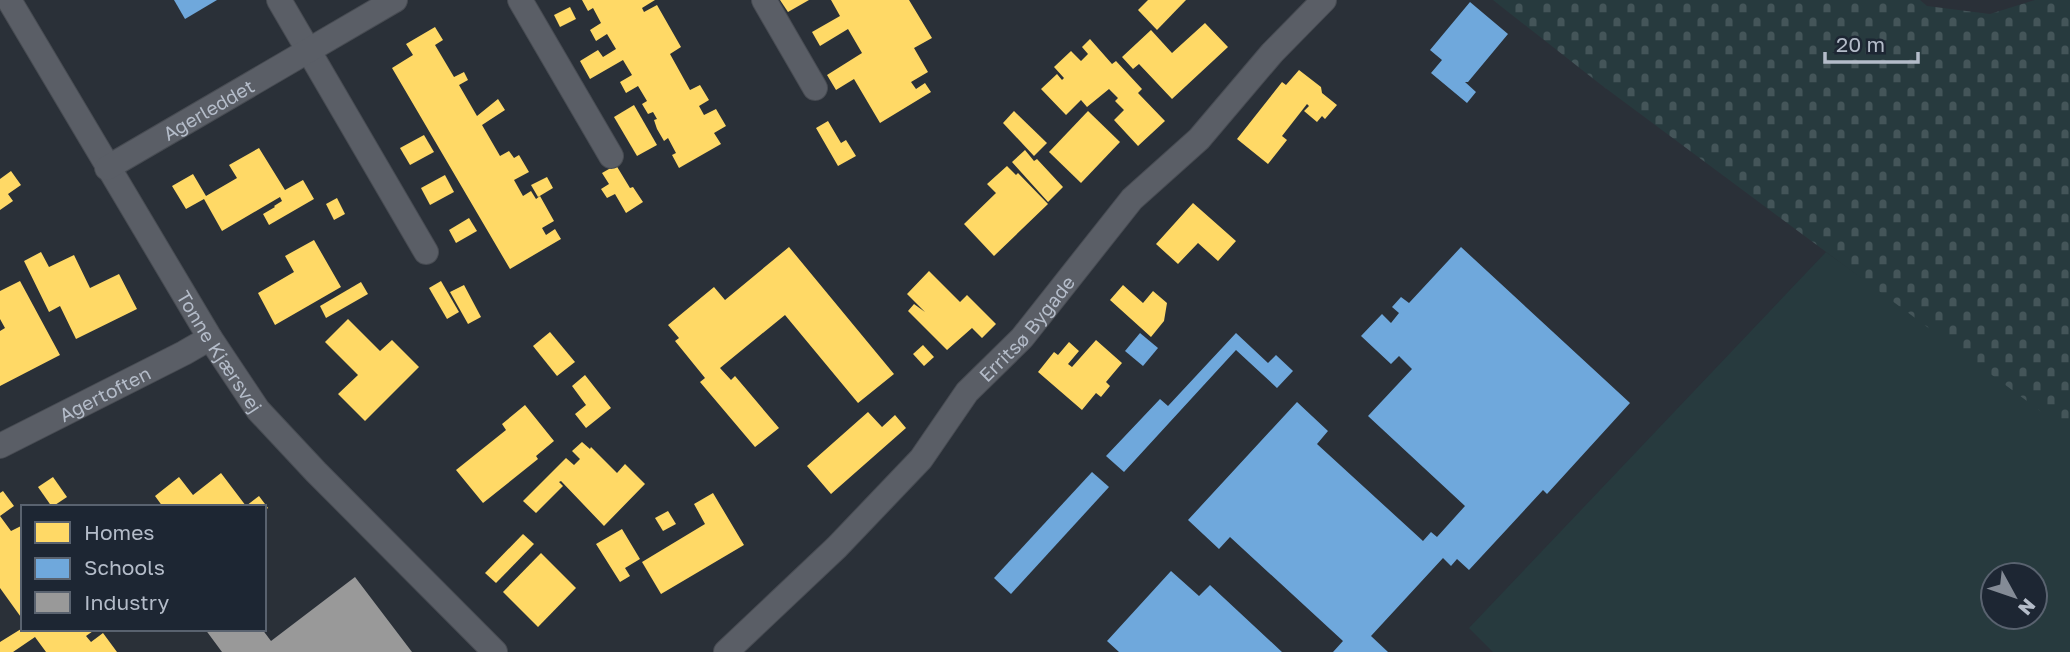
<svg xmlns="http://www.w3.org/2000/svg" width="2070" height="652" font-family="'Golos Text',sans-serif">
<style>
.green{fill:#273a3e;fill-rule:evenodd}
.cemetery{fill:url(#cemetery-stones)}
.homes{fill:#ffd966}
.schools{fill:#6fa8dc}
.industry{fill:#999}
.lines{fill:none;stroke-linecap:round;stroke-linejoin:round}
.minor-casing{stroke:#484c53;stroke-width:26}
.minor{stroke:#5a5e66;stroke-width:24}
.labels{text-anchor:middle;dominant-baseline:central;stroke-width:7;stroke-linejoin:round;paint-order:stroke}
.street-label{font-size:19px;fill:#b4bcc9;stroke:#1d2633}
</style>
<defs>
<pattern id="cemetery-stones" width="16" height="16" patternUnits="userSpaceOnUse" patternTransform="scale(1.75)"><rect width="16" height="16" fill="#273a3e"/><path d="M2 7V4a2 2 0 0 1 4 0v3zM10 15v-3a2 2 0 0 1 4 0v3z" fill="#445559"/></pattern>
</defs>
<rect width="100%" height="100%" fill="#2a3038"/>
<path class="green" d="M1826 252 2070 427V652H1493L1469 628ZM1993 575H2035V617H1993Z"/>
<polygon class="cemetery" points="1493,0 1920,0 1927,6 1990,14 2035,0 2070,0 2070,433 1600,84"/>
<g class="homes">
<polygon points="582,0 655,0 642,8 644,12 657,5 681,47 670,54 690,90 700,85 709,100 699,106 704,115 716,109 726,126 714,133 721,144 679,168 672,155 676,153 668,138 664,141 657,129 654,120 657,119 653,112 648,114 642,104 647,101 638,86 626,93 620,82 632,75 623,60 590,79 580,61 598,50 603,57 616,49 607,34 596,41 590,30 601,23 593,8 588,11"/>
<polygon points="780,0 809,0 788,12"/>
<polygon points="831,0 909,0 932,38 914,48 928,72 911,82 916,89 925,83 931,92 880,123 854,79 836,90 827,75 862,53 848,29 820,46 812,32 840,16"/>
<polygon points="1148,0 1186,0 1157,30 1138,10"/>
<polygon points="570,7 576,19 560,27 554,15"/>
<polygon points="1205,23 1228,47 1172,99 1139,64 1133,69 1122,57 1151,30 1172,53"/>
<polygon points="435,27 443,40 435,45 454,77 464,72 468,80 459,85 477,116 498,99 505,110 482,125 500,156 509,151 514,158 519,155 529,172 514,180 523,196 531,191 536,199 540,196 554,221 542,228 546,235 555,229 561,239 510,269 392,68 413,55 406,44"/>
<polygon points="1090,39 1112,64 1116,61 1142,89 1138,93 1165,121 1138,146 1114,120 1124,110 1115,101 1118,98 1109,89 1087,107 1081,100 1066,115 1041,89 1057,74 1062,80 1064,78 1054,67 1071,51 1081,61 1088,54 1082,47"/>
<polygon points="1299,70 1321,87 1322,93 1337,105 1325,119 1322,116 1317,122 1304,111 1309,106 1307,104 1282,136 1287,140 1268,164 1237,139 1282,82 1286,85"/>
<polygon points="634,105 657,145 637,156 614,117"/>
<polygon points="1014,111 1047,143 1034,156 1003,123"/>
<polygon points="1088,111 1120,142 1081,183 1049,152"/>
<polygon points="828,121 841,143 846,140 856,156 838,166 816,128"/>
<polygon points="424,135 434,152 410,165 400,148"/>
<polygon points="259,148 285,190 303,180 314,199 269,225 263,214 275,207 274,206 282,201 280,197 222,231 204,199 186,209 172,186 193,174 206,196 237,178 229,165"/>
<polygon points="1025,150 1034,161 1037,159 1063,187 1048,202 1012,162"/>
<polygon points="616,165 630,188 633,187 643,202 626,213 615,194 607,198 601,189 609,184 602,173"/>
<polygon points="1007,166 1016,175 1018,173 1048,204 994,256 964,224 996,193 987,184"/>
<polygon points="11,171 21,185 8,194 13,201 0,210 0,179"/>
<polygon points="445,175 454,192 430,205 421,188"/>
<polygon points="547,177 553,188 538,197 531,185"/>
<polygon points="337,198 345,214 334,220 326,204"/>
<polygon points="1193,203 1236,241 1218,261 1198,243 1178,264 1156,244"/>
<polygon points="469,218 477,231 456,243 449,230"/>
<polygon points="314,240 341,287 275,325 258,293 294,272 285,256"/>
<polygon points="789,247 894,374 858,403 785,315 720,368 731,380 735,376 779,428 755,447 700,382 705,378 675,341 679,338 668,325 714,287 725,300"/>
<polygon points="41,252 49,267 74,255 90,288 119,274 137,309 76,339 60,306 49,312 24,261"/>
<polygon points="929,271 960,302 967,295 996,324 982,338 972,328 947,350 908,311 914,304 925,312 907,294"/>
<polygon points="20,281 60,355 0,386 0,331 5,328 0,319 0,291"/>
<polygon points="441,281 459,312 447,319 429,288"/>
<polygon points="361,282 368,294 326,318 320,306"/>
<polygon points="464,285 481,317 468,324 450,292"/>
<polygon points="1123,285 1143,303 1153,291 1167,303 1164,321 1151,337 1110,300"/>
<polygon points="348,319 380,351 392,340 419,367 365,421 338,394 358,375 325,342"/>
<polygon points="550,332 575,362 557,376 533,346"/>
<polygon points="1096,340 1122,363 1106,382 1110,386 1101,397 1096,393 1082,410 1038,372 1054,352 1058,355 1069,342 1079,351 1068,364 1072,367"/>
<polygon points="923,345 934,357 924,366 913,354"/>
<polygon points="585,375 611,408 586,428 575,414 586,405 572,386"/>
<polygon points="525,405 554,441 536,456 538,459 483,503 456,470 506,430 502,424"/>
<polygon points="868,412 882,427 895,415 906,428 831,494 807,466"/>
<polygon points="582,442 590,449 591,447 617,473 625,464 645,484 604,526 561,481 559,482 563,486 536,513 523,501 566,458 574,465 580,459 572,451"/>
<polygon points="221,473 246,506 259,496 268,508 264,511 264,507 163,507 155,496 179,477 193,495"/>
<polygon points="53,477 67,497 52,507 38,487"/>
<polygon points="3,491 14,506 0,516 11,531 23,525 23,620 0,588 0,493"/>
<polygon points="713,493 744,545 661,594 642,562 705,524 694,504"/>
<polygon points="668,511 676,524 663,531 655,518"/>
<polygon points="622,529 640,559 625,568 630,576 620,582 596,544"/>
<polygon points="523,534 534,544 496,583 485,573"/>
<polygon points="541,553 576,588 538,627 503,592"/>
<polygon points="21,629 96,629 86,636 91,642 103,633 117,652 46,652 35,637 13,652 0,652 0,642"/>
</g>
<g class="schools">
<polygon points="174,0 217,0 185,19"/>
<polygon points="1470,2 1508,34 1468,82 1465,82 1476,92 1467,103 1431,73 1442,60 1430,50"/>
<polygon points="1461,247 1630,403 1547,494 1543,490 1469,570 1457,559 1451,566 1443,558 1371,636 1388,652 1333,652 1343,641 1230,537 1219,549 1188,520 1297,402 1328,431 1317,444 1423,541 1431,532 1437,537 1465,506 1368,416 1412,369 1399,356 1391,364 1361,336 1382,314 1391,323 1399,313 1392,307 1401,297 1409,303"/>
<polygon points="1140,333 1158,348 1143,366 1125,351"/>
<polygon points="1236,333 1268,363 1276,355 1293,371 1277,388 1236,350 1124,472 1106,456 1160,399 1168,406"/>
<polygon points="1092,472 1109,487 1011,594 994,578"/>
<polygon points="1171,571 1199,596 1210,585 1282,652 1119,652 1107,641"/>
</g>
<polygon class="industry" points="355,577 412,652 222,652 205,629 262,629 271,641"/>
<g class="lines">
<defs>
<g id="minor">
<path id="s1" d="M9 0 210 338 258 410 316 472 495 652"/>
<polyline points="279,0 426,252"/>
<polyline points="520,0 611,156"/>
<polyline points="764,0 815,88"/>
<path id="s2" d="M107 168 395 0"/>
<path id="s3" d="M0 446 184 353 210 338"/>
<path id="s4" d="M726 652 837 547 921 459 967 392 1022 338 1132 199 1199 139 1272 53 1324 0"/>
</g>
</defs>
<use href="#minor" class="minor-casing"/>
<use href="#minor" class="minor"/>
</g>
<g class="labels">
<g class="street-label">
<text stroke="none"><textPath href="#s2" startOffset="117">Agerleddet</textPath></text>
<text stroke="none"><textPath href="#s4" startOffset="443">Erritsø Bygade</textPath></text>
<text stroke="none"><textPath href="#s1" startOffset="410">Tonne Kjærsvej</textPath></text>
<text stroke="none"><textPath href="#s3" startOffset="117">Agertoften</textPath></text>
</g>
</g>
<rect x="21" y="505" width="245" height="126" fill="#1d2633" stroke="#59626f" stroke-width="2"/>
<rect x="35" y="522" width="35" height="21" fill="#ffd966" stroke="#59626f" stroke-width="2"/>
<text x="84" y="540" font-size="21" fill="#b4bcc9">Homes</text>
<rect x="35" y="558" width="35" height="21" fill="#6fa8dc" stroke="#59626f" stroke-width="2"/>
<text x="84" y="575" font-size="21" fill="#b4bcc9">Schools</text>
<rect x="35" y="592" width="35" height="21" fill="#999999" stroke="#59626f" stroke-width="2"/>
<text x="84" y="610" font-size="21" fill="#b4bcc9">Industry</text>
<g transform="translate(2014 596) rotate(130)"><circle r="33" fill="#1d2633" stroke="#59626f" stroke-width="2"/>
<path d="M0-5L12 26L0 18L-12 26Z" fill="#848b96"/>
<text y="-10" font-size="19" font-weight="bold" text-anchor="middle" fill="#b4bcc9">N</text>
</g>
<path d="M1825 52v10h93v-10" fill="none" stroke="#b4bcc9" stroke-width="3.5"/>
<text x="1836" y="52" font-size="21" fill="#b4bcc9" stroke="#1d2633" stroke-width="5" paint-order="stroke">20 m</text>
</svg>
